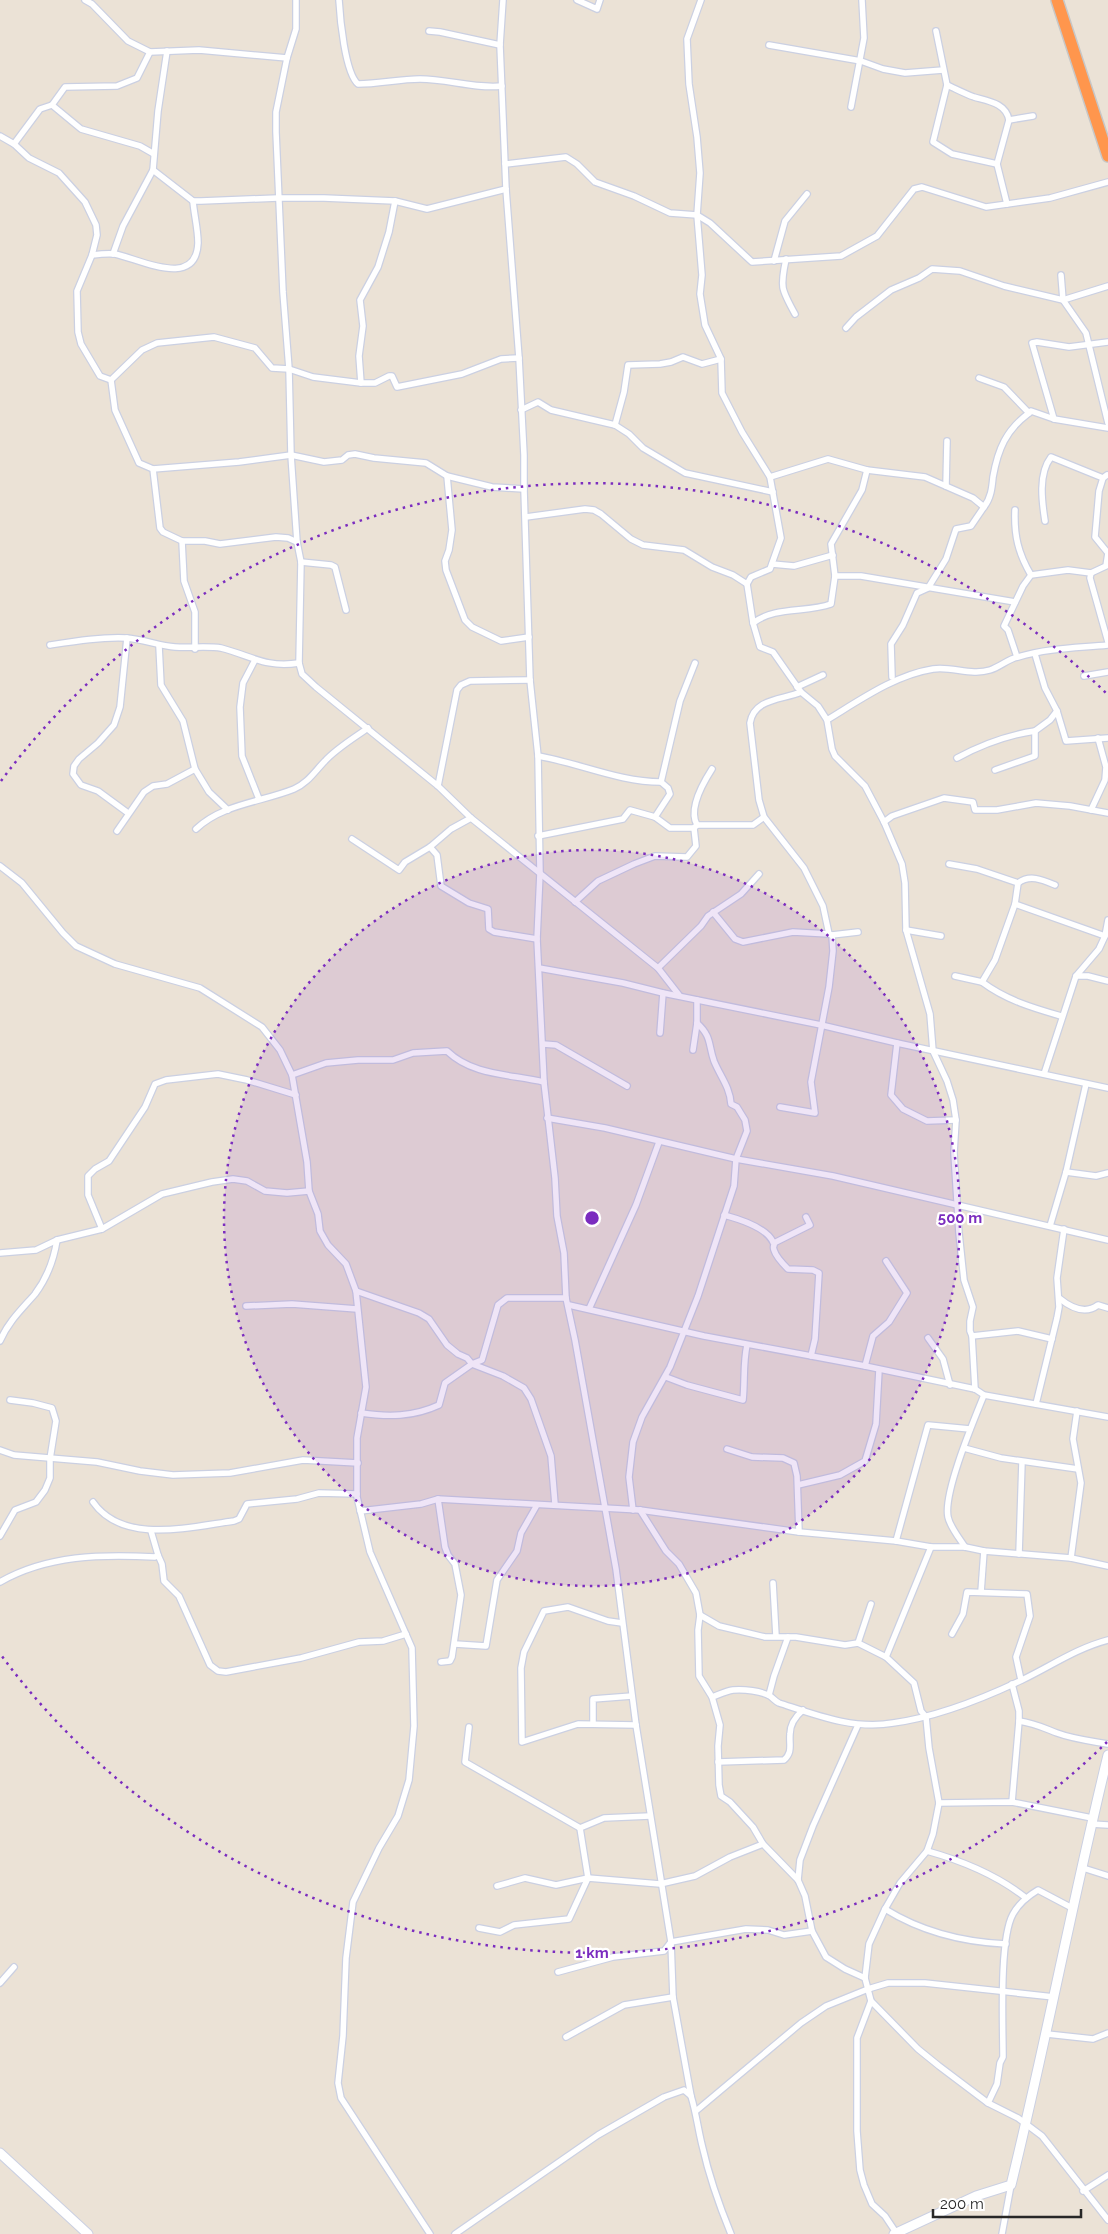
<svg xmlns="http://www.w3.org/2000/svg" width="1108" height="2234" font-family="Raleway,sans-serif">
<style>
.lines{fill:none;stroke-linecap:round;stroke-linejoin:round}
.street-casing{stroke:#cbd0e2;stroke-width:8}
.secondary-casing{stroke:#cbd0e2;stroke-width:11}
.highway-casing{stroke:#c7c7c7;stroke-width:14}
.street{stroke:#fff;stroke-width:5.5}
.secondary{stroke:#fff;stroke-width:9}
.highway{stroke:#ff964d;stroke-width:11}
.ring{fill:none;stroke:#7b2cbf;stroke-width:2.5;stroke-dasharray:2.5 5}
.centre{fill:#7b2cbf;stroke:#fff;stroke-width:2.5}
.ring-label{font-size:15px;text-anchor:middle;font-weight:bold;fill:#7b2cbf;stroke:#fff;stroke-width:4.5;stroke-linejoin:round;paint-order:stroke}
</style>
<rect width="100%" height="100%" fill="#ebe2d6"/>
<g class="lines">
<defs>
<g id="street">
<polyline points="85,0 92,4 128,41 150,52 199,50 287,58"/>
<polyline points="296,0 296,29 287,58 276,112 276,132 283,292 289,369 291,455 297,542 301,562 299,663 302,674 316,687 438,786 471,818 658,968 679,995"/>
<path d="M339 0C340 18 345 73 358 84 379 84 399 79 420 79 448 79 474 89 502 86"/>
<path d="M503 0 500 45 506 189 519 358 524 455V489L530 680 538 756 540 873 537 939 544 1082 555 1178 557 1216 564 1253 566 1298 575 1340 616 1569 636 1725 671 1942 673 1997 691 2096C696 2112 698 2129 702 2145 709 2176 719 2205 731 2234"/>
<polyline points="577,0 597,9 600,0"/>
<polyline points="701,0 687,39 689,84 697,137 700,173 697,215 702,275 700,294 705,325 721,359 722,393 742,432 770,477 781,538 770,569 751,577 747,584 753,623"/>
<polyline points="429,31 440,32 500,45"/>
<polyline points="936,31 947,85 933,142 952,154 997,164"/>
<polyline points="769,45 861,61 883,69 905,73 943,70"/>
<path d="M947 85C956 89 965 94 974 97 988 101 1006 103 1009 120L997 164 1007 204"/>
<polyline points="52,105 65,87 117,86 137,78 150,52"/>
<polyline points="851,107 864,38 862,0"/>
<polyline points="1009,120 1033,116"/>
<polyline points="0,136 14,144 29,158 59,173 85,202 96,225 97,235 92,255 77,291 78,332 81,344 100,376 111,380 115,410 139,463 153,469 160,528 163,532 182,541 184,581 195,612 195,649"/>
<polyline points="14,144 40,109 52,105 81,129 140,146 154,154"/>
<polyline points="505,164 566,157 577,164 595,182 634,196 670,213 697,215 710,223 752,262 841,256 877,236 914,189 922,187 986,207 1050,198 1108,182"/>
<polyline points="153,170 193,201 201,201 278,198 324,198 395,201 427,209 506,189"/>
<polyline points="113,254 123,226 153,170 158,111 167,51"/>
<path d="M92 255C100 254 108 253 115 254 142 260 196 289 198 243 198 229 194 214 193 201"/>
<path d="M786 259C780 287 781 289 795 314"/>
<polyline points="774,261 785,221 807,194"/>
<polyline points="1061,275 1063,300 1086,333 1108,423"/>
<polyline points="846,328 856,317 891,290 919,278 932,269 960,271 1004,286 1063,300 1108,286"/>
<polyline points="979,378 1004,387 1029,413"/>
<polyline points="111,380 142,350 157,343 214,337 255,348 272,368 289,369 313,377 361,383 375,383 389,376 392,376 397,387 462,374 501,359 519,358"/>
<polyline points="361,383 359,356 363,326 360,300 378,267 389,232 395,201"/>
<polyline points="521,410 538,402 551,410 615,425 629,434 643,448 685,473 773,492"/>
<polyline points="1054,419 1032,343 1037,342 1069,347 1108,342"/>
<polyline points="615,425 624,392 628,365 660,364 671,362 683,357 702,364 721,359"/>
<polyline points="153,469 239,462 291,455 324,462 342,460 348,455 355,454 374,458 426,463 447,476 492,487 524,489"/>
<polyline points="447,476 452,530 449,550 445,561 446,570 465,620 472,627 501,641 529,637"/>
<path d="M770 477 828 459 867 470 925 477 973 498 984 507C991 498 992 488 993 477 998 449 1006 430 1029 413L1031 411 1054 419 1108 428"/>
<polyline points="946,486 947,441"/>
<path d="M1015 510C1014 535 1018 553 1031 575"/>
<polyline points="526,517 585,509 594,510 601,514 631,539 643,545 684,550 712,567 733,575 747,584"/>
<path d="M1045 521C1042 502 1038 474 1051 457L1103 478"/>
<polyline points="182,541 205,541 220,544 276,537 288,538 297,542"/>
<polyline points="301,562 331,565 335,567 346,610"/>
<polyline points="772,564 794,566 833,555"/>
<polyline points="1091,573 1106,566 1108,553 1095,537 1099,491 1103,478 1107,475"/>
<polyline points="835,576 831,544 862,490 867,470"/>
<polyline points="127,638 120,707 114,725 98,743 79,759 74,766 73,774 81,785 98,791 128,813"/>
<path d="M50 645C76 641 101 637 126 638 143 639 159 646 175 647 189 648 209 646 221 648 252 656 265 668 299 663"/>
<polyline points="159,646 161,685 183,721 195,769 209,792 228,810"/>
<polyline points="1035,654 1045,688 1057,711 1066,741 1108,738"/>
<polyline points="1017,657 1008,630 1004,626 1023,586 1031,575 1068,570 1091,573 1090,578 1108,642"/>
<polyline points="255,660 243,683 240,707 242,756 259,799"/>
<polyline points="1084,676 1108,672"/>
<polyline points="892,677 891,644 903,625 917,593 928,588 946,559 956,529 971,526 984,507"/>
<polyline points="797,687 823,675"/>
<path d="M801 692 773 652 760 647 753 623C775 606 806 613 831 604L835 576H861L1015 602"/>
<path d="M827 720C860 700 895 675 933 669 952 666 971 676 990 670 1000 667 1008 659 1018 657 1048 648 1077 648 1108 645"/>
<path d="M538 756C579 763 619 782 661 782L680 701 695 663"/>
<path d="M957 758C981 745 1008 735 1035 731"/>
<polyline points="995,770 1035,756 1035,731 1050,720 1057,711"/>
<polyline points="661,782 668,788 670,794 655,817 670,828 694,828"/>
<polyline points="438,786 457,690 461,685 470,681 530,680"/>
<polyline points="1091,810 1105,780 1106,767 1098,738"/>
<polyline points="884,822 892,816 944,798 973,802 975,810 997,810 1036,803 1070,806 1108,813"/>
<path d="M697 825C688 809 703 783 712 769"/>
<path d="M196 829C222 804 262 802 294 789 308 783 315 771 325 761 337 748 354 738 368 728"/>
<polyline points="117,831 144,792 153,786 167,784 195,769"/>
<polyline points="538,836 623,819 630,810 655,817"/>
<polyline points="352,839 399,870 405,862 430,847 451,829 471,818"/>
<polyline points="430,847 437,855 441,886 469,903 488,909 489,929 494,932 537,939"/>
<polyline points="949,864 977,869 1018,883"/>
<polyline points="0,866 22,883 63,933 76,946 115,964 200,988 262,1027 280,1050 292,1075 307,1162 309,1191 318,1214 320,1231 328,1245 346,1264 356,1291 366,1387 357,1438 357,1497 370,1552 412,1648 414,1726 409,1780 398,1816 379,1848 353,1902 346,1958 343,2036 338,2083 341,2098 430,2234"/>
<polyline points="575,902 598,881 634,864 655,856 687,857 696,846 694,828 697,825 753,825 764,817"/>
<path d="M1015 904 995 960 982 982C1006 1000 1033 1008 1061 1016"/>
<polyline points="713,912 735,939 743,942 793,932 829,934"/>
<polyline points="906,930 941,936"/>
<polyline points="832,935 858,932"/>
<polyline points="1105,936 1108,920"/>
<polyline points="539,968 623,983 663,993 821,1025 897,1043 1108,1088"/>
<polyline points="658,968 701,926 708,916 741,894 759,874"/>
<polyline points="955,976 982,982"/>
<polyline points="1076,976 1088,976 1108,981"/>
<polyline points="660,1033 663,993"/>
<polyline points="897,1043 891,1095 903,1109 927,1121 956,1120"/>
<polyline points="543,1044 556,1045 627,1086"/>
<polyline points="693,1050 697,1023 697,1000"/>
<path d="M1044 1074 1076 976 1099 949 1105 936 1015 904 1018 883C1030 874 1043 880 1055 885"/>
<path d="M292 1075 326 1063 358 1060H393L413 1053 447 1051C473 1076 510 1074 544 1082"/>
<path d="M780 1107 815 1113 811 1082 829 987 833 951 832 935 829 934 823 906 804 868 764 817 759 800 750 723C754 698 783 700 801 692L818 706 827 720 832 749 835 756 865 786 884 822 902 864 905 883 906 930 930 1014 933 1051 947 1081 953 1100 956 1120 954 1153 959 1233 964 1280 973 1307 970 1321V1331L972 1336 975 1389"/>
<polyline points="547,1118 605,1128 736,1159 833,1176 1108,1240"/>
<polyline points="1066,1172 1096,1176 1108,1173"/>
<path d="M724 1215C739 1219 766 1227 773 1242 776 1248 772 1243 774 1250 776 1257 783 1264 788 1269L813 1270 819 1273 815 1339 811 1356"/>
<polyline points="1050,1226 1066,1172 1086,1084"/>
<polyline points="102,1229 88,1195 88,1176 95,1169 109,1161 145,1107 155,1084 166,1080 218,1074 247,1080 296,1095"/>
<polyline points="774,1243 810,1225 806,1217"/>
<polyline points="0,1253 36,1250 57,1240 102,1229 162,1194 212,1182 233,1179 247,1181 265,1191 287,1193 309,1191"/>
<polyline points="356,1291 419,1313 429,1319 447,1345 458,1354 467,1358 472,1364 503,1376 524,1388 531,1399 551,1456 555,1504"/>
<path d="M1059 1298C1070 1307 1085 1315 1098 1305L1108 1308"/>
<polyline points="569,1305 704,1336 865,1366 975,1389 984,1395 1108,1417"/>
<polyline points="246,1306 292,1304 357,1309"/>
<polyline points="589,1309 636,1205 659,1142"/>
<polyline points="972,1336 1018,1331 1052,1339"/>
<polyline points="928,1338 943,1359 950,1385"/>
<path d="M0 1341C8 1322 22 1309 35 1294 47 1278 54 1259 57 1240"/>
<polyline points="865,1366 873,1336 889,1322 907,1293 886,1261"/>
<path d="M666 1377 687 1385 743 1400C745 1381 743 1363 747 1345"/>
<polyline points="1036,1404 1057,1318 1059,1307 1057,1278 1064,1229"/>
<path d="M361 1413C388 1417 413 1417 439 1405L445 1383 472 1364 482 1360 498 1305 507 1298H566"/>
<polyline points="964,1448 1001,1458 1078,1469"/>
<polyline points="727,1449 752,1457 783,1458 794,1463 797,1476 799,1532"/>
<polyline points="0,1450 14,1455 97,1462 140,1471 173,1475 230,1473 303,1460 358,1463"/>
<polyline points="798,1485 840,1475 865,1461 876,1424 879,1370"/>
<polyline points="438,1499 445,1547 448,1555 455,1564 461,1595 452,1657 450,1661 441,1662"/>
<path d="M93 1502C123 1545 190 1527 234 1521L239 1519 247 1504 297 1499 319 1493 357 1494"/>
<path d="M633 1510 629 1477 633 1442 642 1417 670 1367 698 1296 734 1186 736 1159 747 1131 745 1120 737 1107 731 1104C730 1087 720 1076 714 1061 708 1044 712 1037 697 1023"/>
<polyline points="640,1510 666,1551 679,1564 696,1593 700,1615 698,1630 699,1676 712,1697 720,1725 718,1746 719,1785 721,1796 730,1802 753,1827 763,1844 798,1880 805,1896 812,1931 826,1957 845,1969 865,1978"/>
<polyline points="360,1511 421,1504 438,1499 640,1510 799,1532 896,1541 931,1547 965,1547 984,1551 1071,1558 1108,1566"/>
<polyline points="0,1536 15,1510 36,1502 45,1490 50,1478 50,1459 56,1421 52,1408 33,1403 10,1400"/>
<polyline points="896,1541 928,1425 970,1429"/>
<path d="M965 1547C960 1539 950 1527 948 1517 943 1493 974 1420 984 1395"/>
<polyline points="1019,1554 1022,1462"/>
<polyline points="158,1555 162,1564 164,1581 179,1596 210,1665 218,1671 226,1672 301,1658 359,1642 383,1641 406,1634"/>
<polyline points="1071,1558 1081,1483 1073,1439 1077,1411"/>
<path d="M0 1582C47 1555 102 1554 155 1557L158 1555 151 1531"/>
<polyline points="773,1583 776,1636"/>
<polyline points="981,1592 984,1551"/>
<polyline points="700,1615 719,1626 765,1637 796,1637 845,1645 858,1643 886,1657 914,1683 921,1711 926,1717 929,1748 939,1803 933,1834 927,1851 900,1883 885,1909 869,1944 865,1978 871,2001 918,2049 939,2066 988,2103 1018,2118 1042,2136 1108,2220"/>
<polyline points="622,1623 608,1621 568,1607 544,1611 524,1652 521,1668 522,1742 578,1724 636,1725"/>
<polyline points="952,1634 963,1614 967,1592 1027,1594 1030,1616 1016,1657 1021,1680"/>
<polyline points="858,1643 871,1604"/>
<polyline points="455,1644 486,1646 497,1580 517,1551 521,1533 537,1505"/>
<polyline points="886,1657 931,1547"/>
<polyline points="769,1695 774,1676 788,1637"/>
<path d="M712 1697C718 1695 726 1691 733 1690 744 1689 761 1691 770 1696 774 1699 775 1701 779 1703 816 1715 854 1730 893 1723 938 1717 982 1699 1022 1680 1051 1666 1077 1648 1108 1640"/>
<path d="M1019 1721C1034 1723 1044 1728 1057 1733 1073 1739 1091 1741 1108 1744"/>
<polyline points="593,1724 593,1699 632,1696"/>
<polyline points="469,1727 465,1762 580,1828"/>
<path d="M718 1762 784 1760C793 1752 789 1745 790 1734 790 1725 796 1716 803 1710"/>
<polyline points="1012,1802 1019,1721 1019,1711 1012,1684"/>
<polyline points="939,1803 1012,1802 1092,1818"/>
<polyline points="1091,1824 1108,1825"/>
<path d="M927 1851C963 1861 997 1875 1026 1898"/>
<polyline points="1083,1868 1108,1876"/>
<polyline points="798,1880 800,1860 813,1826 858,1725"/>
<polyline points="497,1886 525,1878 556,1885 588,1878 660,1884 695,1876 730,1857 763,1844"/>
<path d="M885 1909C922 1932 962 1942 1006 1944"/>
<polyline points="479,1928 500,1932 514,1925 569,1919 588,1878 580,1828 604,1818 650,1816"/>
<polyline points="558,1972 613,1957 664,1951 671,1942 746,1929 768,1930 784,1935 812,1931"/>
<polyline points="0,1983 14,1967"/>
<polyline points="871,2001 857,2038 857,2131 860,2170 864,2185 872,2204 885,2216 897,2234"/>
<polyline points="1047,2034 1093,2039 1108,2033"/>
<polyline points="566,2037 624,2005 673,1997"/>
<path d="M988 2103 997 2084 1000 2063 1003 2057C1003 2025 999 1939 1013 1914 1019 1903 1028 1896 1038 1890L1074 1909"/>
<polyline points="696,2111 801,2023 826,2006 868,1989 888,1983 925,1983 1054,1997"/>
<polyline points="1083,2191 1108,2175"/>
<polyline points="455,2234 598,2135 664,2097 684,2090 691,2096"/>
<polyline points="1002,2234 1011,2185"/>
</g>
<g id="secondary">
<polyline points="0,2153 88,2234"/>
<path d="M894 2234 976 2196 1011 2185C1046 2042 1073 1898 1108 1755"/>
</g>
<polyline id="highway" points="1057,0 1108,156"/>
</defs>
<use href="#street" class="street-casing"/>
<use href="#secondary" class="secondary-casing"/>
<use href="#highway" class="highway-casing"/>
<use href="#street" class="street"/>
<use href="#secondary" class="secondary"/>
<use href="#highway" class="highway"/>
</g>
<circle cx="592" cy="1218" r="368" fill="#7b2cbf" fill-opacity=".12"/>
<g class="ring">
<circle cx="592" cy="1218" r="368"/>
<path d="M1107 1742A735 735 0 0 1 1 1655M1 781A735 735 0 0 1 1107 694"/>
</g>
<circle cx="592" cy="1218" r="8" class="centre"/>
<g class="ring-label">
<text x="960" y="1223">500 m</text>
<text x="592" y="1958">1 km</text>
</g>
<path d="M933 2209v8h148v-8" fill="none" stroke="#272727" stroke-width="2.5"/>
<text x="940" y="2209" font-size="15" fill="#272727" stroke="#ffffff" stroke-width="4" paint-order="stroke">200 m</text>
</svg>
